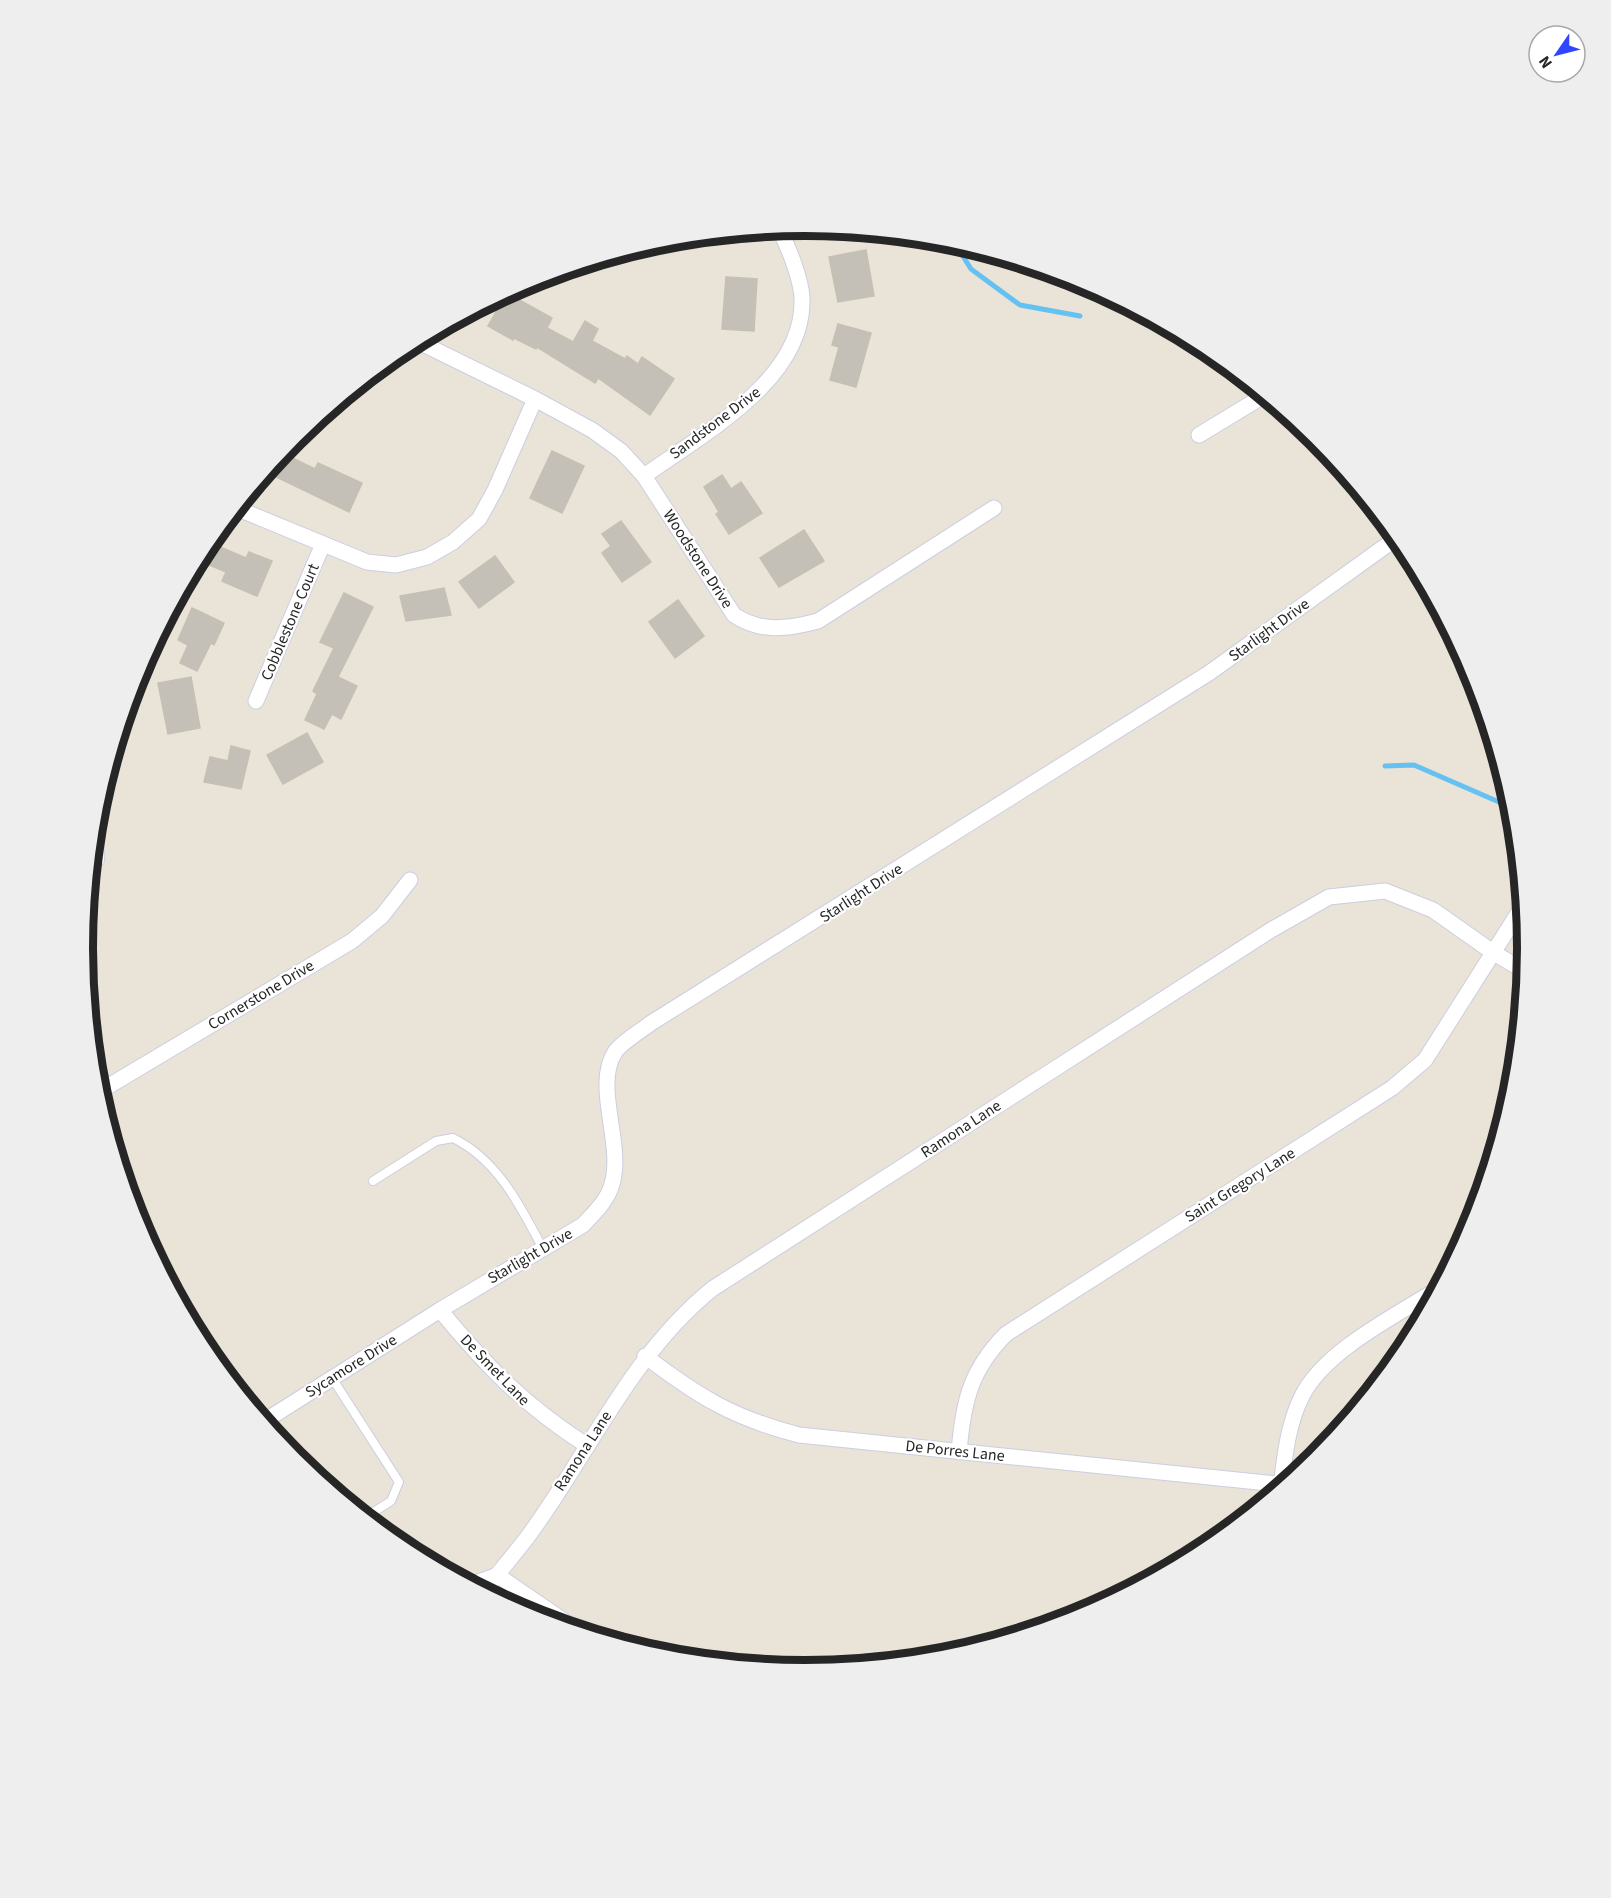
<svg xmlns="http://www.w3.org/2000/svg" width="1611" height="1898" font-family="'Source Sans 3',sans-serif">
<style>
.lines{fill:none;stroke-linecap:round;stroke-linejoin:round}
.stream{stroke:#64c1f2;stroke-width:5}
.building{fill:#c5c0b7;stroke:#c5c0b1;stroke-width:1.5}
.service-casing{stroke:#cccee1;stroke-width:10}
.minor-casing{stroke:#cccee1;stroke-width:17}
.service{stroke:#fff;stroke-width:8}
.minor{stroke:#fff;stroke-width:15}
.labels{text-anchor:middle;dominant-baseline:central;stroke-width:4.5;stroke-linejoin:round;paint-order:stroke}
.street-label{font-size:16px;fill:#262626;stroke:#fff}
.rim{fill:none;stroke:#262626;stroke-width:8}
</style>
<rect width="100%" height="100%" fill="#eae3d7"/>
<g class="lines">
<g class="stream">
<polyline points="954,242 971,269 1020,305 1080,316"/>
<polyline points="1385,766 1414,765 1515,809"/>
</g>
</g>
<g class="building">
<polygon points="866,250 874,296 838,302 829,257"/>
<polygon points="726,277 757,279 754,331 722,329"/>
<polygon points="507,293 552,318 547,328 573,342 585,321 598,329 592,341 625,359 627,356 638,364 642,357 674,379 650,415 598,378 595,383 537,347 536,349 514,338 513,340 488,326"/>
<polygon points="838,324 871,333 856,387 830,380 839,347 832,345"/>
<polygon points="552,451 584,466 562,513 530,498"/>
<polygon points="282,453 315,469 318,463 362,483 349,512 266,472"/>
<polygon points="722,475 731,489 741,482 762,513 729,534 716,514 719,512 704,487"/>
<polygon points="621,521 651,562 622,582 602,553 611,546 602,534"/>
<polygon points="804,530 824,561 779,587 760,558"/>
<polygon points="213,544 246,558 249,552 272,561 257,596 222,581 226,572 205,563"/>
<polygon points="495,556 514,582 479,608 459,582"/>
<polygon points="444,588 451,615 406,621 400,596"/>
<polygon points="344,593 373,607 338,677 357,686 341,719 332,714 324,729 305,720 317,694 313,691 334,648 320,642"/>
<polygon points="678,600 704,636 675,658 649,622"/>
<polygon points="192,608 224,623 214,645 211,643 197,671 180,663 188,645 178,640"/>
<polygon points="191,677 200,728 168,734 158,683"/>
<polygon points="307,733 323,762 283,784 267,755"/>
<polygon points="231,746 250,751 241,789 204,782 210,757 228,761"/>
</g>
<g class="lines">
<defs>
<g id="service">
<polyline points="91,867 100,861 99,841 94,833"/>
<path d="M373 1181 436 1141 453 1138C498 1160 521 1207 543 1249"/>
<polyline points="332,1378 399,1482 391,1501 364,1518"/>
</g>
<g id="minor">
<path d="M417 341 535 399 592 430 621 451 644 476 734 615C761 633 788 629 818 621L994 508"/>
<polyline points="1199,435 1265,395"/>
<path d="M644 476C702 434 805 380 802 298 801 278 788 246 779 229"/>
<polyline points="236,508 367,562 396,565 427,557 453,542 479,519 495,490 535,399"/>
<polyline points="256,701 323,544"/>
<polyline points="97,1093 352,941 382,916 410,880"/>
<path d="M440 1310C487 1367 523 1404 586 1445"/>
<path d="M645 1356C699 1397 733 1418 799 1435L1286 1485"/>
<path d="M263 1422 440 1310 583 1225C594 1213 608 1200 612 1184 624 1144 593 1086 615 1052 623 1041 641 1031 651 1023L1209 673 1398 537"/>
<path d="M959 1452C963 1403 970 1370 1006 1334L1392 1088 1425 1060 1524 904"/>
<path d="M1281 1485C1285 1455 1288 1424 1302 1396 1325 1350 1397 1315 1441 1287"/>
<polyline points="497,1575 583,1634"/>
<polyline points="470,1585 495,1576"/>
<path d="M483 1593C498 1573 514 1555 529 1535 590 1452 630 1356 712 1289L1271 930 1329 897 1385 891 1433 910 1494 953 1526 972"/>
</g>
</defs>
<use href="#service" class="service-casing"/>
<use href="#minor" class="minor-casing"/>
<use href="#service" class="service"/>
<use href="#minor" class="minor"/>
</g>
<g class="labels">
<g class="street-label">
<text transform="translate(715 423) rotate(-37)">Sandstone Drive</text>
<text transform="translate(698 559) rotate(57)">Woodstone Drive</text>
<text transform="translate(290 622) rotate(-67)">Cobblestone Court</text>
<text transform="translate(1269 630) rotate(-36)">Starlight Drive</text>
<text transform="translate(861 893) rotate(-33)">Starlight Drive</text>
<text transform="translate(261 995) rotate(-31)">Cornerstone Drive</text>
<text transform="translate(961 1129) rotate(-33)">Ramona Lane</text>
<text transform="translate(1240 1185) rotate(-32)">Saint Gregory Lane</text>
<text transform="translate(530 1256) rotate(-30)">Starlight Drive</text>
<text transform="translate(351 1366) rotate(-32)">Sycamore Drive</text>
<text transform="translate(495 1370) rotate(46)">De Smet Lane</text>
<text transform="translate(583 1451) rotate(-57)">Ramona Lane</text>
<text transform="translate(955 1451) rotate(6)">De Porres Lane</text>
</g>
</g>
<path d="M0 0H1611V1898H0ZM93 948a712 712 0 1 1 1424 0a712 712 0 1 1-1424 0Z" fill="#eee" fill-rule="evenodd"/>
<path class="rim" d="M93 948a712 712 0 1 1 1424 0a712 712 0 1 1-1424 0Z"/>
<g transform="translate(1557 54) rotate(235)"><circle r="28" fill="#ffffff" stroke="#a8a8a8" stroke-width="1.5"/>
<path d="M0-4.5L10 22L0 15L-10 22Z" fill="#2f45ff"/>
<text y="-9" font-size="16" font-weight="bold" text-anchor="middle" fill="#262626">N</text>
</g>
</svg>
